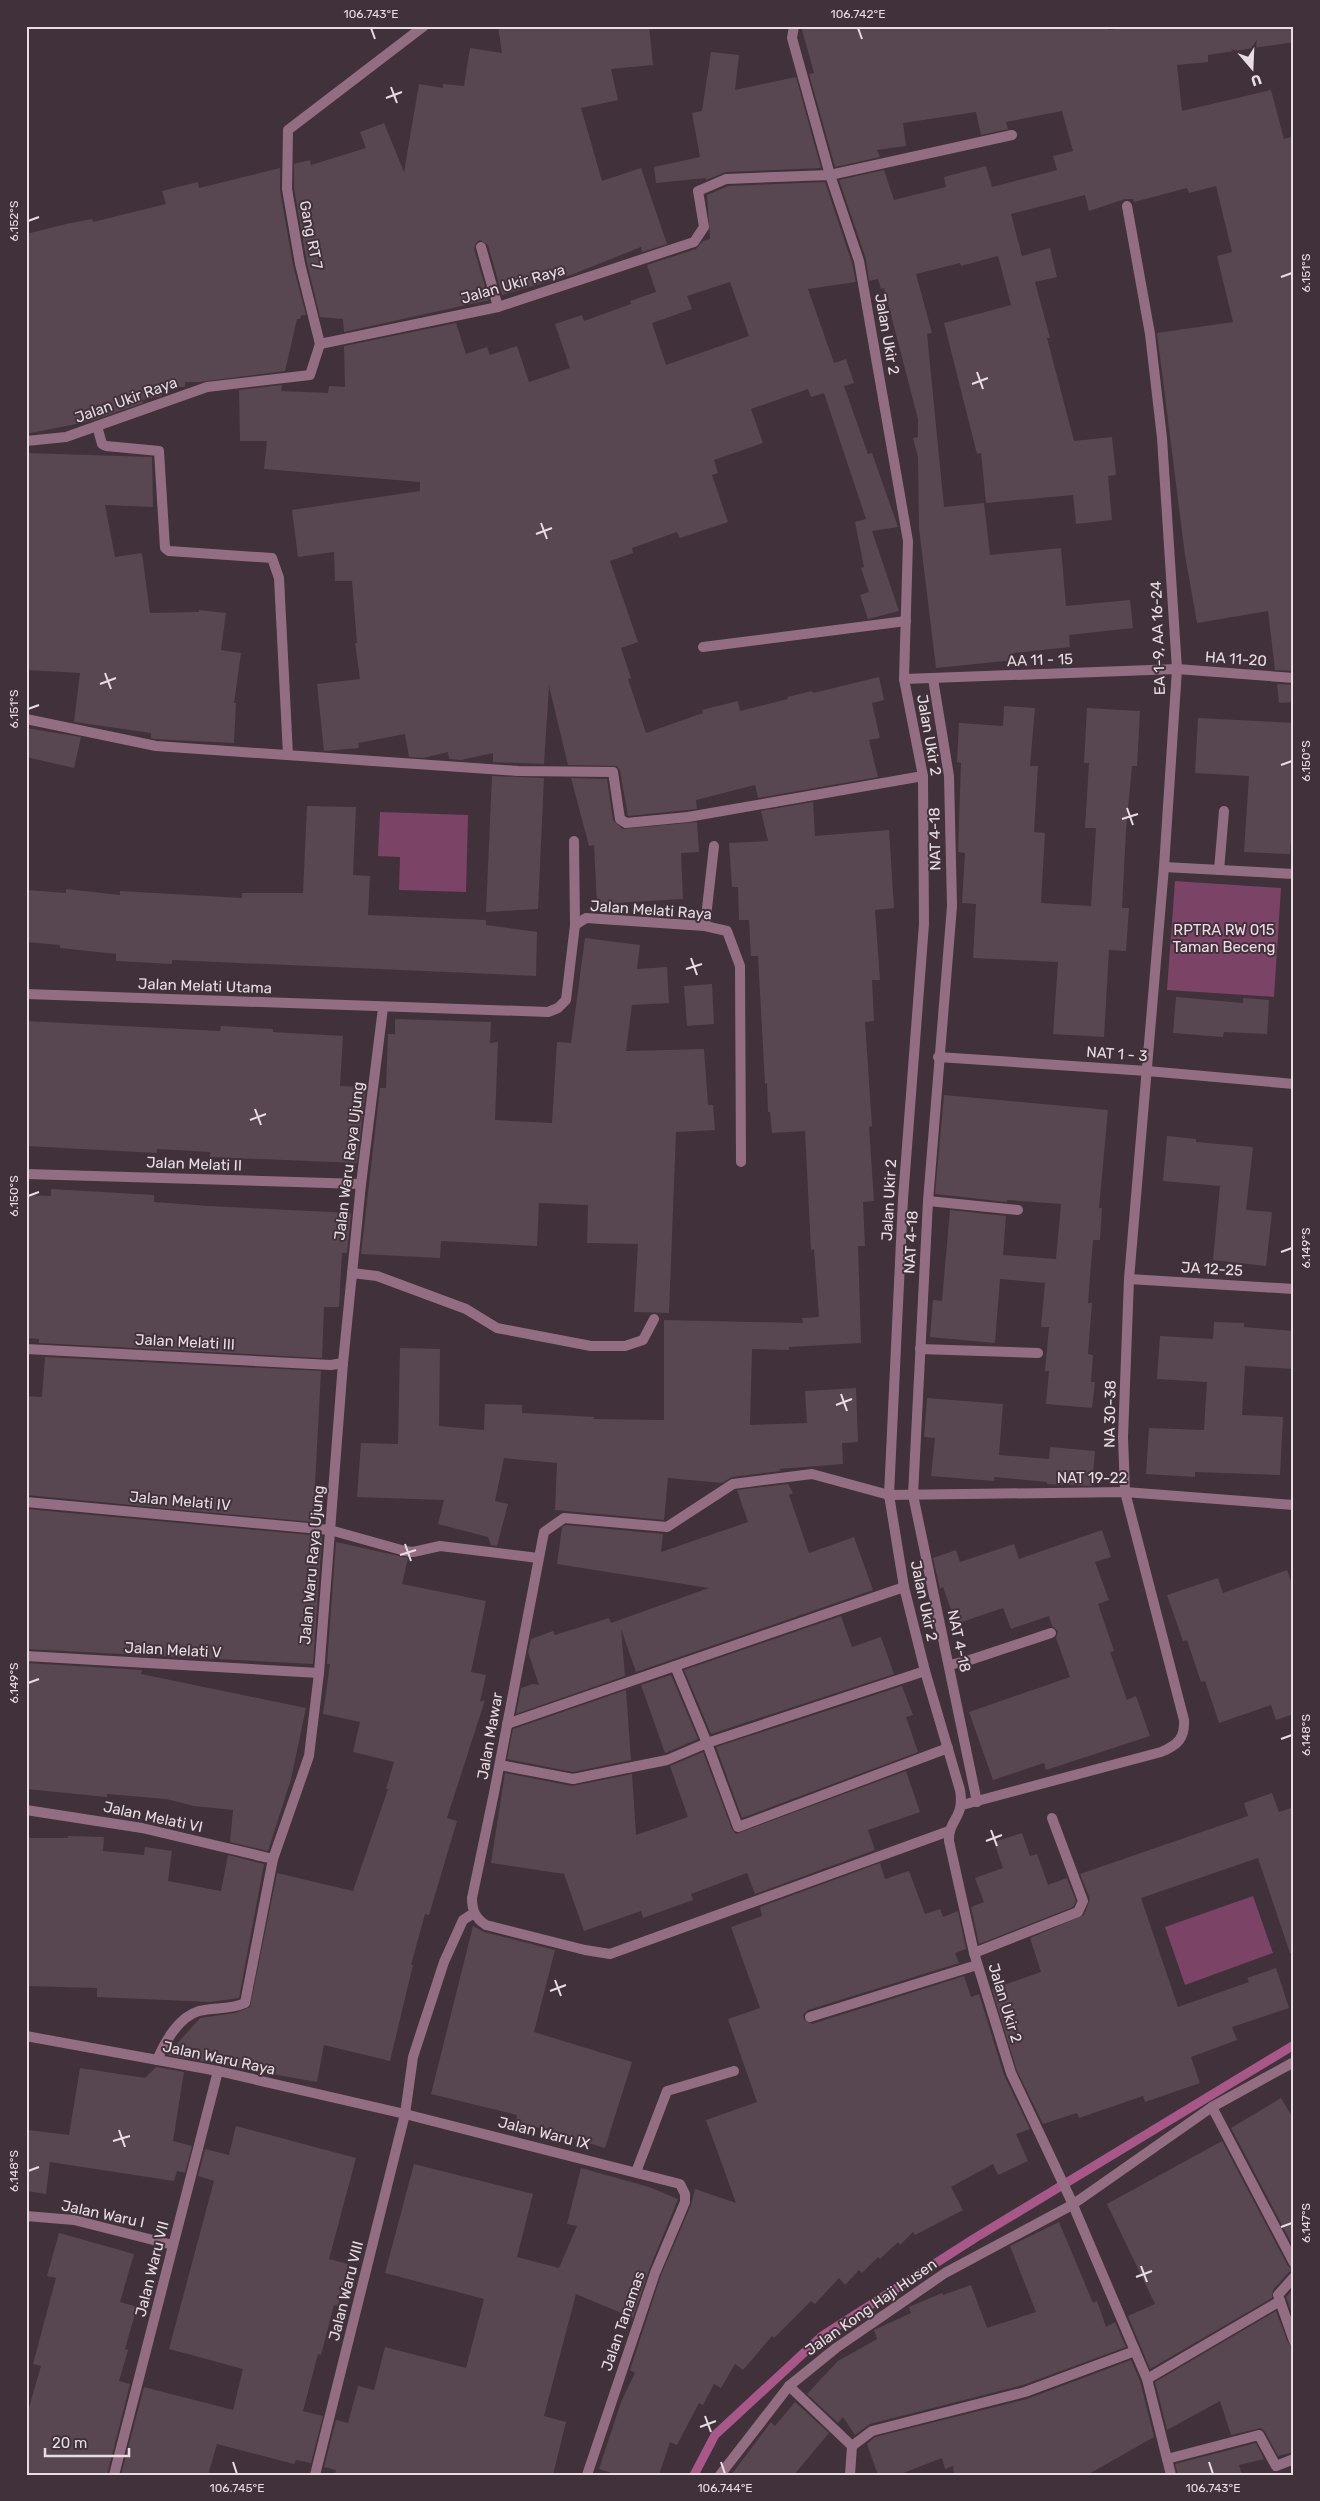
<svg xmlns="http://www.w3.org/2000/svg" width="1320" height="2501" font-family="Rubik,sans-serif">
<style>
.green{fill:#7b4365}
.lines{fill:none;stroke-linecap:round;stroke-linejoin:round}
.stream{stroke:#a75788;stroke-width:9}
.building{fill:#584750;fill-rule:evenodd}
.service{stroke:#936e83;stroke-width:10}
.minor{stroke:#936e83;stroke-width:10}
.ticks{fill:none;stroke:#e8dde3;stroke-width:2}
.labels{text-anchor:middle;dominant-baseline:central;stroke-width:4;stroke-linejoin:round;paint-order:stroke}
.street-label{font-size:15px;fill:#e8dde3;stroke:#41313a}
.park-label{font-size:15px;fill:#f2dbe7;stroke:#41313a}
.neatline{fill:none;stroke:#e8dde3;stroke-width:2}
.ticks-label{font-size:12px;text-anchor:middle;fill:#e8dde3}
</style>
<rect width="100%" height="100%" fill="#41313a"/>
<g class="green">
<polygon points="380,812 468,815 466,892 399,890 400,857 378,856"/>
<polygon points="1175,881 1281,888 1274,997 1167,990"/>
<polygon points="1253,1896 1273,1953 1185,1985 1165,1927"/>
</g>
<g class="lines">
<polyline class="stream" points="694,2475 715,2435 822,2336 975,2238 1294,2045"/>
</g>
<g class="building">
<polygon points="498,26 649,26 653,65 611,69 618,100 581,108 602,181 641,168 667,244 642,252 641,247 571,275 502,295 488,245 480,240 476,243 474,249 489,300 344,332 343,319 320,317 307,263 294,188 294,164 310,160 311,165 366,148 360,132 384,123 404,172 419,84 443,88 443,84 464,86 470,48 502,53"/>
<polygon points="801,26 1108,26 1109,30 1132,26 1294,26 1294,42 1208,55 1208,62 1177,65 1182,111 1271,90 1284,139 1294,136 1294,671 1275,670 1268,611 1197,623 1185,555 1157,333 1233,322 1217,256 1232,252 1216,186 1189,193 1187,188 1134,202 1133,199 1125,199 1089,211 1085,195 1011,214 1022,256 1050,248 1057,277 1035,282 1050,338 1047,338 1074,441 1112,437 1116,475 1108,476 1112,520 1076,524 1073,495 986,503 981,453 977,454 944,323 1011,305 998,256 961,266 960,263 916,274 932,333 927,334 944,507 984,503 990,555 1061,548 1066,606 1130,600 1133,628 1069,635 1070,647 1013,653 1014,660 936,668 919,528 918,457 913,438 918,437 918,419 884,288 881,289 878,279 869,281 866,259 839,180 884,170 894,200 946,187 944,177 986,166 992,187 1057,170 1053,156 1073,151 1062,111 1006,122 1008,129 981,135 976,112 903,123 906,146 877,150 880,157 835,167 809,74 814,73"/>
<polygon points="711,52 739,55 735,90 796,77 821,168 726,172 706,180 706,178 656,183 654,167 700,157 692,113 702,111"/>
<polygon points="280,168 280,190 293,265 306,315 301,315 300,319 297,319 285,371 199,382 185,382 185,387 161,387 162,396 142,400 143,403 91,421 26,434 28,349 26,349 26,234 66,224 92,219 93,222 166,204 162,191 198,182 199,188"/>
<path d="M825 182 852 263 856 282 808 289 834 363 846 359 854 383 844 386 868 454 872 453 898 527 872 531 899 611 868 619 860 595 869 592 861 568 864 567 855 522 866 519 824 393 811 397 808 389 751 409 763 443 714 460 718 473 712 475 728 522 680 538 677 532 632 548 633 553 610 561 638 642 621 648 631 678 628 679 646 733 703 713 702 710 738 701 740 711 788 699 787 697 812 691 813 693 879 677 884 700 872 703 880 738 869 740 878 777 758 798 755 785 696 800 697 809 628 816 620 771 617 766 568 765 549 686 544 764 493 762V753L461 760 449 759 448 752 423 758 409 757 405 734 358 743 359 748 324 751 317 684 360 679 355 643H357L352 581H335L334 552 298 557 292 510 420 491V482L264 469 267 441H240L239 390 282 385 281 391 328 393 329 386 345 387 344 346 456 323 466 354 487 347 490 355 517 346 529 382 570 368 555 324 582 315 584 321 631 304 630 301 656 292 647 265 696 249 703 241 710 239 707 195 728 186ZM730 282 749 336 666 365 652 323 692 309 687 296Z"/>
<polygon points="26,453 152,457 153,507 105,505 115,557 142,553 150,613 199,612 199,610 226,613 221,650 241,653 234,703 236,703 234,743 154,739 151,738 151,733 74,722 80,673 26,670"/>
<polygon points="1277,684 1294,685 1294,702 1279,703"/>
<polygon points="1004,706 1035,708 1030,766 1038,766 1034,832 1045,833 1041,903 1091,906 1096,828 1085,828 1089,763 1084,763 1087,708 1140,711 1137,766 1132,766 1126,830 1122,908 1129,908 1126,951 1109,950 1104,1037 1053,1034 1058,962 973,958 976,904 962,903 965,853 958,852 961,763 957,762 959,723 1003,726"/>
<polygon points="1198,718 1294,723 1294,800 1290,854 1244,852 1249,776 1195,773"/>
<polygon points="26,728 81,737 74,768 26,757"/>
<polygon points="492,776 544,778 538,909 486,912"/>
<polygon points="571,778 607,779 613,820 623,829 697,822 699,852 681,853 683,899 597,904 594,845 589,846"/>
<polygon points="813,802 815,836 889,830 894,908 875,910 880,980 872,980 874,1021 865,1022 872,1126 869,1127 874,1201 863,1202 865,1246 858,1246 861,1343 789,1347 789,1350 752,1349 750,1425 807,1423 805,1391 856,1388 858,1442 842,1443 843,1464 779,1469 781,1471 732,1477 722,1483 668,1478 664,1520 555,1510 557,1463 504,1458 495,1501 508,1504 497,1546 491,1545 488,1537 438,1524 444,1500 357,1497 361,1443 398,1444 400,1348 440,1349 439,1426 484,1430 485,1404 522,1405 522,1413 594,1417 594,1419 664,1420 664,1320 803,1323 802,1318 819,1317 814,1249 811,1250 805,1131 772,1133 770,1112 768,1112 767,1083 765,1084 758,956 751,956 749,920 739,920 738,887 732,887 729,843 768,841 761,811"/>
<polygon points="307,806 356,807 353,875 370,876 368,915 486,920 486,925 537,932 536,976 172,960 172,964 116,961 116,954 60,948 60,945 26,942 26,890 66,893 66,889 120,895 120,891 242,898 242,893 303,893"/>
<polygon points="585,938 640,945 637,969 667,967 669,1003 632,1005 626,1051 704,1049 708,1105 713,1105 715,1130 676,1132 669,1313 634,1312 638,1244 587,1243 588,1205 539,1203 537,1246 441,1241 440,1258 361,1254 380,1088 386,1088 388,1034 395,1034 395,1019 491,1022 490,1043 498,1042 495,1120 552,1123 557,1042 571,1043"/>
<polygon points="712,984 714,1024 687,1026 684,986"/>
<polygon points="1176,997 1243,1003 1243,998 1269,1000 1267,1034 1224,1032 1223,1037 1173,1033"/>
<polygon points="26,1021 220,1031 221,1026 273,1029 273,1032 343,1036 340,1086 366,1087 357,1163 210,1157 210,1152 157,1149 157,1153 26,1146"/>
<polygon points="944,1095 1108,1110 1099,1208 1102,1208 1100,1240 1093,1240 1088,1303 1092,1303 1088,1354 1093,1355 1091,1382 1095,1382 1092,1408 1046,1404 1049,1371 1045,1371 1049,1327 1041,1327 1045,1283 1000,1279 995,1343 930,1337 933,1300 942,1301 950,1210 1006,1216 1003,1255 1056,1259 1061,1204 1007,1200 1007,1202 935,1194"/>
<polygon points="1167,1136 1196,1139 1196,1142 1253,1147 1246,1210 1272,1212 1266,1266 1213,1260 1220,1186 1163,1181"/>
<polygon points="51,1189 154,1195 154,1202 208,1206 351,1213 347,1253 342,1253 339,1307 324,1307 322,1358 39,1343 39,1339 26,1338 26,1195 51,1196"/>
<polygon points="1214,1322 1244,1323 1244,1327 1294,1331 1294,1369 1245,1366 1242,1415 1283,1417 1280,1475 1195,1472 1195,1477 1146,1474 1149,1428 1204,1430 1207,1382 1157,1379 1160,1336 1213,1339"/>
<polygon points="45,1357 321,1371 313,1522 26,1495 26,1396 42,1397"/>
<polygon points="927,1398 1003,1404 999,1455 1049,1459 1050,1447 1095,1451 1092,1486 1047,1484 1047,1482 994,1477 994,1481 931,1476 935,1438 924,1437"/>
<polygon points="788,1484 793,1493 789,1495 809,1553 854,1537 873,1590 636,1672 621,1629 625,1676 516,1714 521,1688 533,1684 539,1685 528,1652 531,1639 553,1631 555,1635 609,1618 611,1623 709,1588 557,1564 562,1527 566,1525 663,1534 661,1552 748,1522 737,1490"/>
<polygon points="26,1509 322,1536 313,1664 26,1649"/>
<polygon points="1102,1530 1111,1557 1095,1562 1109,1600 1098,1604 1114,1651 1110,1652 1127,1700 1136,1696 1150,1736 1046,1770 1044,1763 993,1780 969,1712 1070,1677 1056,1638 1058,1631 1052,1626 1049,1616 1011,1629 1003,1608 956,1624 943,1587 940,1589 933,1558 956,1550 960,1562 1014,1544 1019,1559"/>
<polygon points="336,1542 408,1558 402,1584 486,1601 471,1672 486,1675 480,1702 485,1700 447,1818 457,1821 429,1915 425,1914 411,1965 413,1965 390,2061 324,2045 317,2082 167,2055 200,2018 235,2013 250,2007 277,1873 353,1891 388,1789 386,1789 394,1762 353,1752 360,1722 323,1714 330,1664 327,1664"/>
<polygon points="1287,1570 1294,1590 1294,1714 1276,1720 1271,1705 1219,1723 1205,1681 1201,1682 1187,1640 1183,1641 1167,1595 1218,1578 1223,1593"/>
<polygon points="841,1616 852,1647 881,1637 894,1674 711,1734 684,1670"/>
<polygon points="26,1663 142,1670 141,1674 306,1708 291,1779 268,1851 230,1842 233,1810 194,1806 166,1799 107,1794 107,1797 26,1789"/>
<polygon points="671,1675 698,1739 665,1753 641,1685"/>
<polygon points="902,1686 913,1715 906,1717 918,1752 742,1818 716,1747"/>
<polygon points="626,1690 631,1760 573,1772 507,1759 513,1729"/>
<polygon points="703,1752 732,1829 736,1834 906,1771 920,1812 868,1830 875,1850 755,1894 747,1873 691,1894 693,1900 643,1918 641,1911 584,1931 564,1874 491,1863 505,1773 572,1786 632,1774 636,1835 688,1817 670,1766"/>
<polygon points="1272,1793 1279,1812 1294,1807 1294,1952 1290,1953 1258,1858 1141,1898 1178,2007 1249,1982 1247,1978 1276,1968 1289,2008 1232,2027 1237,2040 1191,2057 1200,2083 1145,2102 1143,2096 1079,2118 1077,2113 1043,2124 1017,2071 992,1989 1041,1972 1030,1938 1084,1915 1090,1899 1080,1874 1248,1816 1244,1803"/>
<polygon points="1022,1833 1030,1856 1037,1854 1048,1885 1067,1878 1076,1901 1073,1907 979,1944 971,1907 984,1902 975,1878 1003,1868 994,1842"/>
<polygon points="68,1836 104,1837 103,1851 144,1855 145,1847 172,1851 168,1881 221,1891 228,1855 264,1864 239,1998 210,2002 97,1997 97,1988 26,1986 26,1838 68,1838"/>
<polygon points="880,1863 885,1879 909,1871 925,1914 940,1909 943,1917 958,1911 966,1949 955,1953 959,1963 808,2010 803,2015 804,2019 812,2024 964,1976 971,1997 979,1994 1004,2075 1030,2129 1016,2134 1028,2161 998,2175 993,2164 951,2187 963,2210 915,2235 913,2232 900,2245 898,2242 880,2259 878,2257 862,2273 859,2270 845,2285 839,2278 815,2304 811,2301 774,2338 772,2336 743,2370 735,2364 721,2388 714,2384 703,2405 699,2403 677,2445 670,2442 659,2475 617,2475 599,2469 621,2402 635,2373 630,2370 661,2275 691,2205 695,2189 736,2203 706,2120 757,2102 728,2019 760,2008 731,1927 762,1916 760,1907"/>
<polygon points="473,1926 484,1932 555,1950 534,2032 632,2062 605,2148 516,2121 517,2115 431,2094"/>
<polygon points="156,2067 184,2072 173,2141 192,2146 185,2173 177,2171 174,2181 50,2162 46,2194 26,2191 28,2130 69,2135 80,2068 145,2078"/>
<polygon points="1281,2098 1294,2120 1294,2248 1231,2128"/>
<polygon points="236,2126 356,2158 329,2259 348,2264 338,2306 334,2305 321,2355 318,2354 303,2411 323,2416 311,2463 296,2460 294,2464 217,2444 208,2475 121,2475 144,2387 233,2410 243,2369 169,2349 214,2181 198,2176 205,2149 229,2155"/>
<polygon points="1222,2141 1288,2266 1294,2270 1289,2272 1273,2290 1272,2298 1150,2369 1128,2316 1155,2304 1107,2204"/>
<polygon points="414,2164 533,2194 517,2257 559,2268 577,2226 567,2224 581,2168 649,2187 678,2199 649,2270 633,2318 576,2294 544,2416 566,2422 553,2475 335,2475 336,2470 324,2467 336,2420 348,2423 358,2386 374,2390 385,2347 466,2368 484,2299 385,2273"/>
<polygon points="1059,2222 1093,2303 1097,2301 1106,2327 1115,2322 1126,2347 1023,2385 870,2424 855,2435 843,2417 838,2423 807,2394 838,2361 877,2339 874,2330 911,2313 909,2307 942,2293 943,2295 971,2285 987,2328 1036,2312 1010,2246"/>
<polygon points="59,2233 134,2254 120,2302 137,2307 125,2349 128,2350 119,2381 130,2384 107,2475 26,2475 26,2418 41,2366 33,2364 56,2278 47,2276"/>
<polygon points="1294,2288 1294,2319 1286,2297"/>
<polygon points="1276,2311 1288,2343 1294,2348 1294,2452 1278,2456 1265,2432 1261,2428 1231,2435 1220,2401 1167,2430 1155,2382"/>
<polygon points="1131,2360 1140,2381 1154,2437 1087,2475 954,2475 953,2466 945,2469 942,2458 898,2475 878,2475 867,2444 875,2437 1027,2399"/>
<polygon points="795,2402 829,2433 794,2475 731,2475 771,2422 775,2426"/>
<polygon points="1256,2443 1264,2459 1239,2465 1242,2475 1178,2475 1175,2464"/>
</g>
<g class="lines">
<g class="service">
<polyline points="703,647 906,621"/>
<polyline points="1219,870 1224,811"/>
<polyline points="636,2172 667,2091 734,2071"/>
</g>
<g class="minor">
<path d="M794 26 792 38 830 175 859 261 908 541 904 679 923 776 924 924 903 1199 889 1495 904 1587 925 1671 960 1790C965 1819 948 1819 949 1841L974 1953 1011 2073 1070 2198 1147 2379 1171 2475"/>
<polyline points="481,247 498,307"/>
<polyline points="320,344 300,264 287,189 288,130 424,26"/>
<polyline points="97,426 102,444 106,446 159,451 165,548 169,551 272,558 279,578 288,755"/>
<polyline points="26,441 66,437 207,387 310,375 320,344 498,307 694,242 704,227 698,191 726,179 830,175 1012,135"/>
<polyline points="904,679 1177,669 1294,678"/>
<polyline points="933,679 949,776 952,906 928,1201 913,1495 977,1802"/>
<polyline points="26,719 156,746 518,771 613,772 620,819 626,823 688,817 923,776"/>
<polyline points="574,841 575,925"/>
<polyline points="1164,867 1294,874"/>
<polyline points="705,926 714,846"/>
<polyline points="26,994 548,1012 558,1008 566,1000 575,925 586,918 705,926 727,931 740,966 741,1162"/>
<polyline points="938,1057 1147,1071 1294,1084"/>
<polyline points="26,1174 361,1184"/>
<polyline points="928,1201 1018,1210"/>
<polyline points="352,1273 377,1276 466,1309 497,1328 591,1346 625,1346 643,1340 654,1319"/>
<polyline points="1129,1279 1294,1289"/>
<polyline points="26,1349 331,1365 343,1363"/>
<polyline points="920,1349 1038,1353"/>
<polyline points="26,1502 330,1530 405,1551 413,1552 440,1546 538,1558"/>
<polyline points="26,1656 319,1673"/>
<polyline points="950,1665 970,1660 1051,1633"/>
<polyline points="675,1666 707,1743 738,1827 948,1748"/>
<polyline points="507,1724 904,1587"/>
<polyline points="500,1765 573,1779 667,1760 707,1743 925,1671"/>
<path d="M962 1805 1161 1752C1178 1745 1185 1738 1184 1720L1125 1492 1123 1437 1129 1279 1164 867 1177 669 1162 438 1150 334 1127 206"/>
<polyline points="26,1810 142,1828 273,1859"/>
<path d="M949 1831 610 1954 585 1950 486 1925C475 1918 472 1910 472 1898L494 1793 544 1532 564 1518 667 1527 733 1484 812 1474 889 1495 1125 1492 1294 1505"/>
<polyline points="974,1953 1078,1912 1083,1901 1052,1818"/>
<polyline points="810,2017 977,1965"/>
<polyline points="26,2036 218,2071 405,2114 680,2184 685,2194 685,2202 655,2273 587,2475"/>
<path d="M157 2060C165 2042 178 2017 199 2011 214 2007 229 2010 245 2003L273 1859 309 1756 319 1673 343 1363 361 1184 383 1008"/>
<polyline points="1212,2107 1294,2263"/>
<polyline points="26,2216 74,2220 173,2245"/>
<polyline points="1280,2301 1278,2295 1294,2277"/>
<polyline points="1147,2379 1280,2301 1294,2341"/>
<polyline points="789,2386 852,2446 872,2431 1025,2392 1135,2351"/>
<polyline points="1167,2459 1259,2435 1276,2466 1294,2459"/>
<polyline points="114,2475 218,2071"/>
<polyline points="315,2475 405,2114 413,2057 444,1962 463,1920 474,1913"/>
<polyline points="720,2475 789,2386 836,2348 945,2273 1072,2205 1212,2107 1294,2062"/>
<polyline points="850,2475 852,2446"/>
</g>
</g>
<path class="ticks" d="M371 28 375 39M858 28 862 39M391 87 397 103M386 98 402 92M28 221 39 217M1281 277 1292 273M977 372 983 389M972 384 988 378M541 523 547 539M536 534 552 528M105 673 111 689M100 684 116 678M28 709 39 705M1281 765 1292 761M1127 808 1133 825M1122 819 1138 814M691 958 697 975M686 969 702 964M255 1109 261 1125M250 1120 266 1114M28 1196 39 1192M1281 1252 1292 1248M841 1394 847 1411M836 1405 852 1399M405 1544 411 1561M400 1555 416 1550M28 1683 39 1679M1281 1739 1292 1735M991 1830 997 1846M986 1841 1002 1835M555 1980 561 1996M550 1991 566 1985M119 2130 125 2147M113 2141 130 2136M28 2171 39 2167M1281 2227 1292 2223M1141 2266 1147 2282M1136 2277 1152 2271M705 2416 711 2432M700 2427 716 2421M233 2462 237 2474M721 2462 725 2474M1209 2462 1213 2474"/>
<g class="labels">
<g class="street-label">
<text transform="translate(311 235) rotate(79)">Gang RT 7</text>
<text transform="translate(513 284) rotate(-16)">Jalan Ukir Raya</text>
<text transform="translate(887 334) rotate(80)">Jalan Ukir 2</text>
<text transform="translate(126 400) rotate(-20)">Jalan Ukir Raya</text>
<text transform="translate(1158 638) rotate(-92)">EA 1-9, AA 16-24</text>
<text transform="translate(1236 659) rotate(4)">HA 11-20</text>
<text transform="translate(1040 660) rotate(-2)">AA 11 - 15</text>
<text transform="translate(929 735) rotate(80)">Jalan Ukir 2</text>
<text transform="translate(935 839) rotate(-91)">NAT 4-18</text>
<text transform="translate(651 910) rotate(4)">Jalan Melati Raya</text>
<text transform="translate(205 986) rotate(2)">Jalan Melati Utama</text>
<text transform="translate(1117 1054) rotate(4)">NAT 1 - 3</text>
<text transform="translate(349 1161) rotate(-83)">Jalan Waru Raya Ujung</text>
<text transform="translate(194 1164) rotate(2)">Jalan Melati II</text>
<text transform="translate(889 1200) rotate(-87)">Jalan Ukir 2</text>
<text transform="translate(911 1242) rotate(-87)">NAT 4-18</text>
<text transform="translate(1212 1269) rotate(3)">JA 12-25</text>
<text transform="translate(185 1342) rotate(3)">Jalan Melati III</text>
<text transform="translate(1110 1414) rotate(-89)">NA 30-38</text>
<text x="1092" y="1478">NAT 19-22</text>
<text transform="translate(180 1501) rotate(5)">Jalan Melati IV</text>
<text transform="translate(312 1565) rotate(-85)">Jalan Waru Raya Ujung</text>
<text transform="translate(924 1601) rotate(78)">Jalan Ukir 2</text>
<text transform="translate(959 1641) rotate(78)">NAT 4-18</text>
<text transform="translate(173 1650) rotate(3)">Jalan Melati V</text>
<text transform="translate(490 1736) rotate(-80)">Jalan Mawar</text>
<text transform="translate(153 1817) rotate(12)">Jalan Melati VI</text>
<text transform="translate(1005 2003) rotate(73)">Jalan Ukir 2</text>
<text transform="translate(219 2058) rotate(12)">Jalan Waru Raya</text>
<text transform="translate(544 2133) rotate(14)">Jalan Waru IX</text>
<text transform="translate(103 2214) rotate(12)">Jalan Waru I</text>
<text transform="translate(152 2269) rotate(-76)">Jalan Waru VII</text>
<text transform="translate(346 2291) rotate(-76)">Jalan Waru VIII</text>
<text transform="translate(871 2307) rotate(-35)">Jalan Kong Haji Husen</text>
<text transform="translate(623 2321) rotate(-71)">Jalan Tanamas</text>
</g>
<g class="park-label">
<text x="1224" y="930">RPTRA RW 015<tspan x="1224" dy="17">Taman Beceng</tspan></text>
</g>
</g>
<rect width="1320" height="2501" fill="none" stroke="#41313a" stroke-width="55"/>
<g transform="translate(1252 68) rotate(161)" stroke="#41313a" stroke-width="4" paint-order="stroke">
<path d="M0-4L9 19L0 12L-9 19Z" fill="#e8dde3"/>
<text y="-8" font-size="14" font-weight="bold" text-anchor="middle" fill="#e8dde3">U</text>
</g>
<path d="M45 2448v8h84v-8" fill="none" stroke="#e8dde3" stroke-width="2.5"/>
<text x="52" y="2448" font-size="15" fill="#e8dde3" stroke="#41313a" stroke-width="4" paint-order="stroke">20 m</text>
<rect x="28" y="28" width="1264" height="2446" class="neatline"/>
<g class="ticks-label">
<text x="371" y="18">106.743°E</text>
<text x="858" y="18">106.742°E</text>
<text transform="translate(14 221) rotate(-90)" y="4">6.152°S</text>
<text transform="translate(1306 273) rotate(-90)" y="4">6.151°S</text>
<text transform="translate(14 709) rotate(-90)" y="4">6.151°S</text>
<text transform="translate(1306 761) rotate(-90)" y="4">6.150°S</text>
<text transform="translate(14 1196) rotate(-90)" y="4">6.150°S</text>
<text transform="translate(1306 1248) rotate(-90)" y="4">6.149°S</text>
<text transform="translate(14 1683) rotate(-90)" y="4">6.149°S</text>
<text transform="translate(1306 1735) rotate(-90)" y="4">6.148°S</text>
<text transform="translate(14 2171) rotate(-90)" y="4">6.148°S</text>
<text transform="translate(1306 2223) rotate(-90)" y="4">6.147°S</text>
<text x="237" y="2492">106.745°E</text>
<text x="725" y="2492">106.744°E</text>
<text x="1213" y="2492">106.743°E</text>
</g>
</svg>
